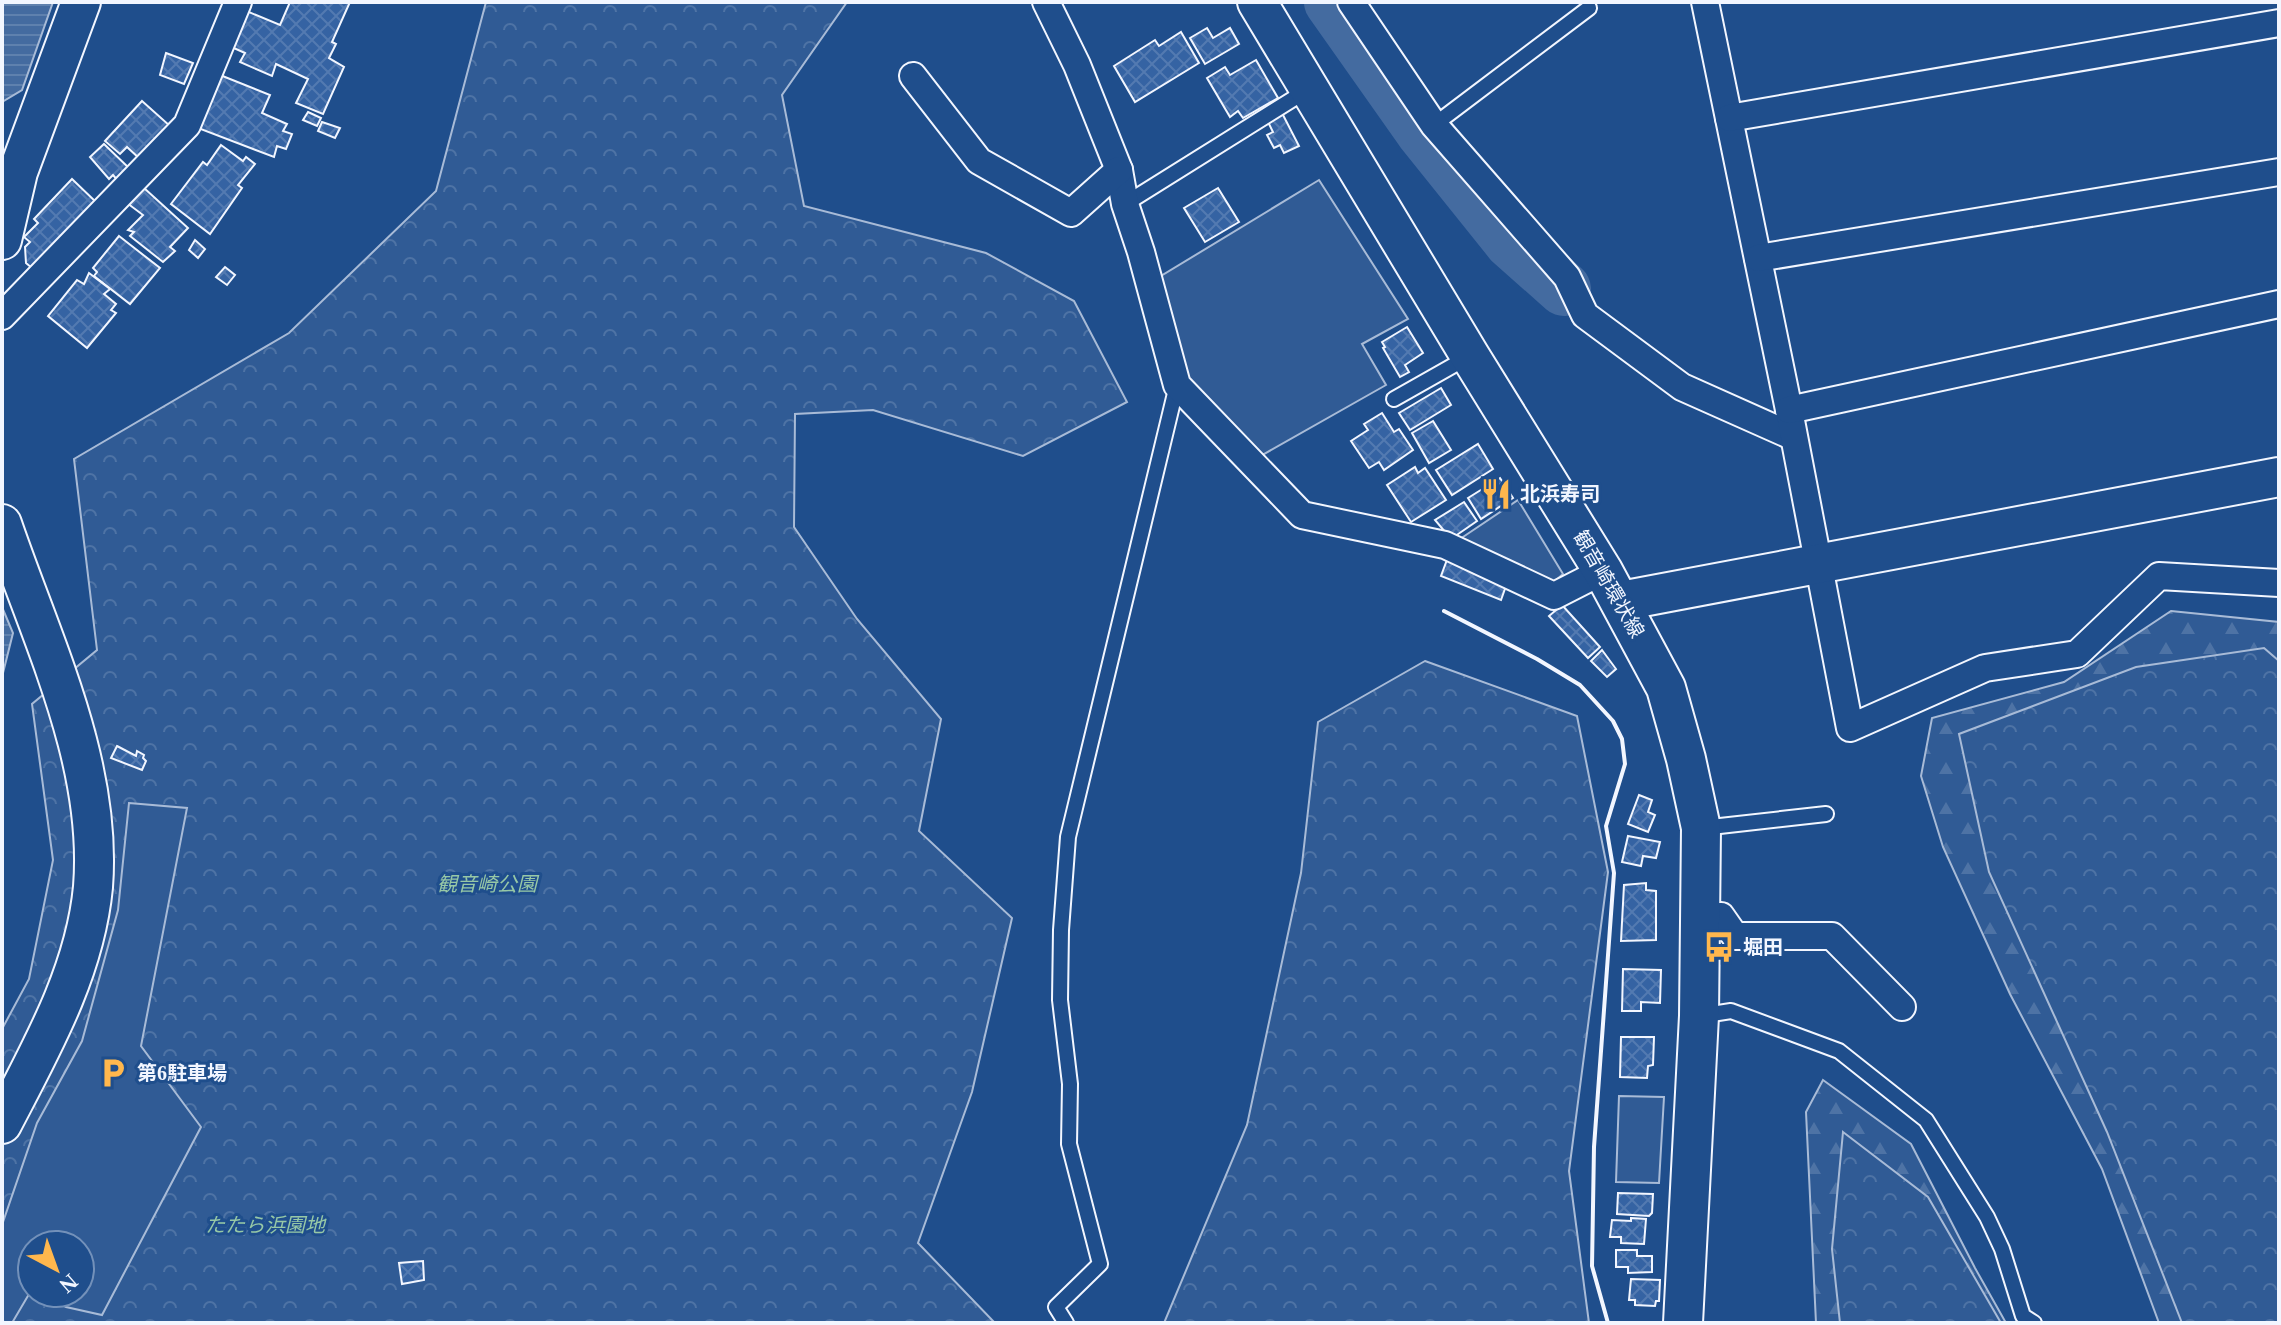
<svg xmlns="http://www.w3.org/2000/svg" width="2281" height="1325" font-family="'Times New Roman','Noto Sans JP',serif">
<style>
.forest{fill:url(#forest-firs);stroke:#a8bbd7;stroke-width:2}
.park{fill:url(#park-crowns);stroke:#a8bbd7;stroke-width:2;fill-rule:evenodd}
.built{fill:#305b95;stroke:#a8bbd7;stroke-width:2}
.water{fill:url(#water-rules);stroke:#a8bbd7;stroke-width:2}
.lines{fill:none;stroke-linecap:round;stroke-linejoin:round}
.river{stroke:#446ba0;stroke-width:54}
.building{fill:url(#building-cross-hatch);stroke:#f2f6ff;stroke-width:2}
.lane-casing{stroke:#f2f6ff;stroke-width:18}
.street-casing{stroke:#f2f6ff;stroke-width:30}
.secondary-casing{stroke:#f2f6ff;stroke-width:42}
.lane{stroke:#1f4e8c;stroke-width:14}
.street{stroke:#1f4e8c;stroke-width:26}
.secondary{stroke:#1f4e8c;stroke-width:38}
.wall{stroke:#f2f6ff;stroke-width:4}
.labels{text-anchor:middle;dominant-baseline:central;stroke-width:6;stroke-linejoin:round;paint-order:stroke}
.poi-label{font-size:20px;font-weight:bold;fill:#f2f6ff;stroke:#1f4e8c;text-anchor:start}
.street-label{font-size:20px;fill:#f2f6ff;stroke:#1f4e8c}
.park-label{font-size:20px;font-style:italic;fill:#97c8a6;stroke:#1f4e8c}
</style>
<defs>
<pattern id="forest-firs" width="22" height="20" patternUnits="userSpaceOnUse" patternTransform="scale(2)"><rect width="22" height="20" fill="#305b95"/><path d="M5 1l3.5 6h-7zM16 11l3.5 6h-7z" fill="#4e73a5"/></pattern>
<pattern id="park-crowns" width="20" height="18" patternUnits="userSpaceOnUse" patternTransform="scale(2)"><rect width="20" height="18" fill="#305b95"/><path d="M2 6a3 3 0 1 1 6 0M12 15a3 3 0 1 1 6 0" fill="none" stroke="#4e73a5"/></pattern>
<pattern id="water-rules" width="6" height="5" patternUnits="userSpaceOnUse" patternTransform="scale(2)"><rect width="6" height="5" fill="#446ba0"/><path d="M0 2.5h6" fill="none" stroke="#5f81ae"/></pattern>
<pattern id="building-cross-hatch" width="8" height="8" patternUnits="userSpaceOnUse" patternTransform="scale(2)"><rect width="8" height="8" fill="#3563a3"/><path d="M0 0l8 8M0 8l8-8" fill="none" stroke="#537ab1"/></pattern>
</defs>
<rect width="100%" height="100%" fill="#1f4e8c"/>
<g class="forest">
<polygon points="2171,611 2279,622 2279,1323 2159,1323 2102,1169 2010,994 1943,847 1921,776 1932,718 2064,682"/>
<polygon points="1823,1080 1911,1144 1975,1268 2006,1323 1816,1323 1806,1112"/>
</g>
<g class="park">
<path d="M486 2H847L782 95 804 206 986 253 1074 301 1127 402 1023 456 873 410 795 414 794 527 857 619 941 719 919 831 1012 918 972 1092 918 1243 995 1323H2V1029L29 979 53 860 32 704 97 650 74 459 289 333 436 191ZM32 1245H80V1293H32Z"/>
<polygon points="2264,648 2279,661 2279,1323 2182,1323 2107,1132 1989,872 1959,734 2136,667"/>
<polygon points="1425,661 1577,716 1608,872 1569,1171 1589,1323 1164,1323 1247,1125 1301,873 1318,722"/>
<polygon points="1843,1132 1928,1197 2001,1323 1840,1323 1832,1249"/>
</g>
<g class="built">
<polygon points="1319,180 1408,319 1362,344 1386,385 1257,458 1184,381 1156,279"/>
<polygon points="1518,500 1563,574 1547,588 1454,543"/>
<polygon points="129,803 187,808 141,1046 201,1127 102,1315 66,1307 39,1293 80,1293 80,1245 32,1245 32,1289 12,1323 7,1323 2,1321 2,1225 37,1123 82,1041 118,910"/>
<polygon points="1619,1096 1664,1097 1659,1183 1616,1182"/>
</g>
<g class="water">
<polygon points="2,2 53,2 22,90 2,102"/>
<polygon points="2,607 13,633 2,677"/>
</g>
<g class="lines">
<polyline class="river" points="1331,2 1422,131 1511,242 1564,289"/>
</g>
<g class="building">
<polygon points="290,2 350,2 332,42 336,44 329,58 344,67 323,114 296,103 308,79 276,64 272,76 240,62 245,53 227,45 244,10 280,25"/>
<polygon points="1207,28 1213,38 1230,28 1239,44 1205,64 1190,38"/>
<polygon points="1181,32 1199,63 1135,102 1114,66 1155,40 1159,46"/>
<polygon points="166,53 193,63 184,84 160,75"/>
<polygon points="1256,60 1278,98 1243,118 1238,111 1230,117 1207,78 1225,67 1230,75"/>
<polygon points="220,75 270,95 262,113 287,124 283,131 292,134 286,149 277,146 274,157 198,128"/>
<polygon points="142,101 170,126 140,159 127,147 120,154 105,141"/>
<polygon points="308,112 321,118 317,126 303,120"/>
<polygon points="1282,113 1299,146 1284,153 1280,145 1274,148 1267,135 1273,132 1267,120"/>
<polygon points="322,122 340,128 335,138 318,131"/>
<polygon points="104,144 131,170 119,182 113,175 109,179 90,157"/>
<polygon points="221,145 243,161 246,157 255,164 238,185 242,188 210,234 171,204 203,162 207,165"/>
<polygon points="72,179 97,203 33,269 26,263 25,247 30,242 24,237 38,223 34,219"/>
<polygon points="144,188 188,228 170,247 175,251 163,262 130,236 134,232 128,230 143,215 127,203"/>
<polygon points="1218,188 1239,222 1205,242 1184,208"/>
<polygon points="119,236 160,268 130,304 94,276 97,272 93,268"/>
<polygon points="195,240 205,249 198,258 189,250"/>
<polygon points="225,267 235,275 227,285 216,277"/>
<polygon points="89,273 110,289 104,294 116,304 111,310 116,313 87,348 48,316 77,280 84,284"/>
<polygon points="1407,327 1423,353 1405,365 1409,372 1400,377 1383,348 1385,347 1382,342"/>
<polygon points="1441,388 1451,405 1410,430 1399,413"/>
<polygon points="1382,413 1394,432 1399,429 1413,450 1384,470 1379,462 1369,468 1351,441 1368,430 1364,424"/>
<polygon points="1433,421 1451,450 1429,463 1412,433"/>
<polygon points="1478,444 1493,469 1452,495 1436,470"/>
<polygon points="1415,467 1418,473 1425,468 1446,500 1411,522 1387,485"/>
<polygon points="1500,478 1513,498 1481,519 1468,498"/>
<polygon points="1464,502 1477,521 1451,539 1435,520"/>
<polygon points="1448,557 1507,583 1501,600 1441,576"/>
<polygon points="1562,605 1600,647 1588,658 1549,616"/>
<polygon points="1602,650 1616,669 1607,677 1591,661"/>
<polygon points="117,746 136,756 137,751 144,755 143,758 146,761 142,770 111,758"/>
<polygon points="1639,795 1652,800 1648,812 1655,815 1648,832 1628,824"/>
<polygon points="1628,836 1660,842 1656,858 1643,856 1641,866 1622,862"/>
<polygon points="1646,883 1646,890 1656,891 1656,940 1621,941 1624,885"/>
<polygon points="1623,969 1661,970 1660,1003 1641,1002 1641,1011 1622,1011"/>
<polygon points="1621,1037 1654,1037 1653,1065 1648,1066 1647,1078 1620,1077"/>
<polygon points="1618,1193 1653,1194 1652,1213 1649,1216 1617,1214"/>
<polygon points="1631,1218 1646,1219 1644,1244 1621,1243 1621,1237 1610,1237 1612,1220 1631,1221"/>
<polygon points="1616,1250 1637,1250 1637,1256 1652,1256 1652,1272 1628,1273 1628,1267 1616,1267"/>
<polygon points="423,1261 424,1280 402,1284 399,1263"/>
<polygon points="1631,1279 1660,1280 1659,1301 1656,1301 1655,1306 1635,1305 1635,1300 1629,1300"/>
</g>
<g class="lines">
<defs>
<g id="lane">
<polyline points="1434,125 1589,8"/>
<polyline points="1125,204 1309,89"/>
<polyline points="1394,399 1470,356"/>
<polyline points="1702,828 1826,814"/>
<polyline points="1699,1016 1731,1011 1839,1051 1926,1120 1987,1217 2002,1249 2023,1316 2034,1323"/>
<polyline points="1066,1323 1056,1307 1100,1264 1069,1144 1070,1084 1060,1000 1061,930 1068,837 1177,385"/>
</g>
<g id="street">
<polyline points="1046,2 1077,65 1119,170 1125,204 1141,252 1177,385 1302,515 1445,545 1554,596 1603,571"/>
<polyline points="1351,2 1434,125 1567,277 1585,315 1682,387 1792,436"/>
<polyline points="1705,2 1789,410 1850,728 1985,668 2077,654 2159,576 2279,583"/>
<polyline points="913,76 979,161 1071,213 1119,170"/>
<polyline points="1729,118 2279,23"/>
<polyline points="1758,258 2279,172"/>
<polyline points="2,316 187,125 238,2"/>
<polyline points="1789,410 2279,304"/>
<polyline points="1700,917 1721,916 1735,936 1832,936 1902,1007"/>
</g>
<g id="secondary">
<polyline points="1257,2 1470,356 1603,571 1666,688 1686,759 1701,828 1699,1016 1683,1323"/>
<polyline points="2,240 18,172 81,2"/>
<path d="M2 524C41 639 103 762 93 887 85 972 41 1049 2 1124"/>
<polyline points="1621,601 2279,477"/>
</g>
</defs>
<use href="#lane" class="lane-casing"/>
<use href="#street" class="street-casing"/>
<use href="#secondary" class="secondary-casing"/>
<use href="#lane" class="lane"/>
<use href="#street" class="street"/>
<use href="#secondary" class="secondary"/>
<polyline class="wall" points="1444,611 1537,659 1580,685 1613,721 1622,739 1625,764 1606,826 1614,873 1594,1147 1592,1266 1608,1323"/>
</g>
<defs>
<symbol id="restaurant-bare" viewBox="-9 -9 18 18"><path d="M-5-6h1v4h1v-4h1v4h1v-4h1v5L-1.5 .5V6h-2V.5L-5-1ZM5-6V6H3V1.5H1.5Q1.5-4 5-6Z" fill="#ffb74d" stroke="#1f4e8c" stroke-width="2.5" paint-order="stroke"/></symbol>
<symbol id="bus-bare" viewBox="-9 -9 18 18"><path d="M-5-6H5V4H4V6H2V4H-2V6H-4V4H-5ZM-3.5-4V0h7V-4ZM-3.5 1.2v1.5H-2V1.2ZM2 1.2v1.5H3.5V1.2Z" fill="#ffb74d" stroke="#1f4e8c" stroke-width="2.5" paint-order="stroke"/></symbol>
<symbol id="parking-bare" viewBox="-9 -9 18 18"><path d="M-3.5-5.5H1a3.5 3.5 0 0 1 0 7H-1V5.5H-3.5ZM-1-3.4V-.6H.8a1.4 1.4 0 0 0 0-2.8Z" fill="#ffb74d" stroke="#1f4e8c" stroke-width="2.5" paint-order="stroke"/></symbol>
</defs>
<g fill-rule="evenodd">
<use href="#restaurant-bare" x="1474" y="472" width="44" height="44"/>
<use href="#bus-bare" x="1697" y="925" width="44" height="44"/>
<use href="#parking-bare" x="91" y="1051" width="44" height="44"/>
</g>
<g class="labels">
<g class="poi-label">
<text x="1520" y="494">北浜寿司</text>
<text x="1743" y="947">堀田</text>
<text x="137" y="1073">第6駐車場</text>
</g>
<g class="street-label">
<text transform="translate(1609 584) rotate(60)">観音崎環状線</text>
</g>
<g class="park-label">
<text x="487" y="884">観音崎公園</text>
<text x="265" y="1225">たたら浜園地</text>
</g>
</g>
<rect width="2281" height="1325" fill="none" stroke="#f2f6ff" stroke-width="8"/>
<g transform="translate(56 1269) rotate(139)"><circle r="38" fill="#1f4e8c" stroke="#7391ba" stroke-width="2"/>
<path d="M0-6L14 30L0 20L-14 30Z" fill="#ffb74d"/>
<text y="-12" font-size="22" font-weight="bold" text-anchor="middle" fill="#f2f6ff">N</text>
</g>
</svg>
